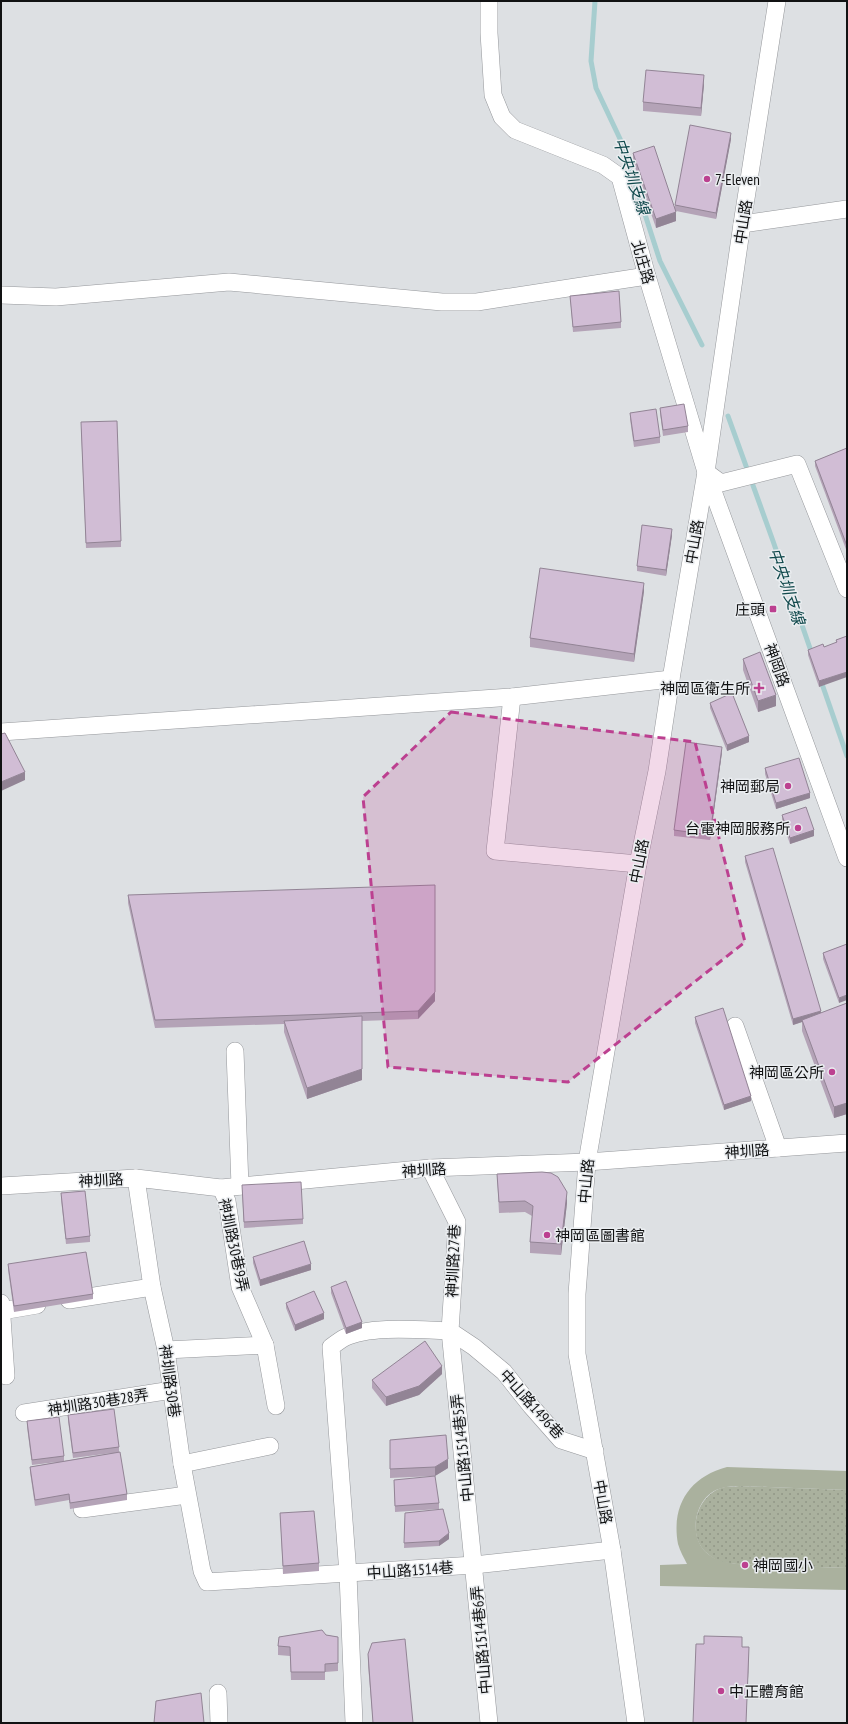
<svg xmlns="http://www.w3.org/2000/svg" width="848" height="1724" font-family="'PT Sans Narrow','Noto Sans TC',sans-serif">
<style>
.grass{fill:url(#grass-dots)}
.pitch{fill:#aab19e}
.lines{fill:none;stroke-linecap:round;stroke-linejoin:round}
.stream{stroke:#a7cdcf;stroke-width:5}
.minor-casing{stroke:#95979b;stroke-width:18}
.minor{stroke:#fff;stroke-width:17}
.wall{fill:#b4a3b7}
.shaded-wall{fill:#928495}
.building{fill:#d1bdd5;stroke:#928495}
.marked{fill:#bc4090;fill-opacity:0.2;stroke:#bc4090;stroke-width:3;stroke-dasharray:8 5;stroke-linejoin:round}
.poi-dot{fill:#bc4090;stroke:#eaedf0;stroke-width:1.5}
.labels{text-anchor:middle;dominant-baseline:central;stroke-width:3;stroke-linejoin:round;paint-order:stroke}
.poi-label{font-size:15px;fill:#111213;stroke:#eaedf0;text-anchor:end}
.street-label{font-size:15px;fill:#111213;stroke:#eaedf0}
.water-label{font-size:16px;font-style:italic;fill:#10494c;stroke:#eaedf0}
</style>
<defs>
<pattern id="grass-dots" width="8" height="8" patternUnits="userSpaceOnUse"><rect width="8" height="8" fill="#aab19e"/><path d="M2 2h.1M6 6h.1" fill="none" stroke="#919787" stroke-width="1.8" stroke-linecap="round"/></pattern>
</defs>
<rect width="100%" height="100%" fill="#dde0e3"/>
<path class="grass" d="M739 1486 847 1490V1568L737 1564C726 1563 717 1562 708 1554 686 1537 695 1497 721 1488 726 1486 734 1487 739 1486Z"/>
<path class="pitch" d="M727 1467 847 1471V1490C821 1489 794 1488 768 1487 753 1487 736 1484 722 1488 700 1493 691 1521 698 1540 704 1557 721 1562 737 1564L847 1568V1590L660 1586V1565L687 1564C684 1558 680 1551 678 1544 671 1506 689 1477 727 1467Z"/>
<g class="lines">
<g class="stream">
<polyline points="595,1 591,61 596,88 622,143 660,261 702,345"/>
<polyline points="728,416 773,541 812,654"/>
<polyline points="821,681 847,756"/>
</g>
<defs>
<g id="minor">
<polyline points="489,1 489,33 493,95 502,117 515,130 603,165 620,177 647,276 706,472 847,858"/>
<polyline points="742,224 847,209"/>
<polyline points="1,295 56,297 229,282 442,302 477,302 647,276"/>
<polyline points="706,472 721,483 797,464 847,589"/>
<polyline points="512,697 495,851 638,864"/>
<polyline points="1,732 512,697 671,679"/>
<polyline points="735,1026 778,1148"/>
<polyline points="235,1051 240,1186"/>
<polyline points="430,1168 457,1222 450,1331 474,1347 504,1372 531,1406 561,1440 595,1451"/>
<polyline points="136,1178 152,1287 166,1350 182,1464 202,1571 207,1582 474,1565 612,1550"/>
<polyline points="1,1186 136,1178 221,1188 430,1168 587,1162 847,1143"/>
<polyline points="221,1188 227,1201 240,1287 265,1345"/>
<polyline points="69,1300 152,1287"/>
<polyline points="1,1303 6,1376"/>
<polyline points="2,1311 37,1305"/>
<polyline points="166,1350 265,1345 276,1406"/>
<polyline points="24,1413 172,1390"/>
<polyline points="182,1464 270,1446"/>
<polyline points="82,1509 187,1495"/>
<polyline points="218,1693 219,1723"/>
<path d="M354 1723 348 1574 331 1347C335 1344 339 1341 344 1338 370 1325 420 1330 450 1331L489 1723"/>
<polyline points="636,1723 612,1550 577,1354 577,1294 587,1162 638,864 657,771 671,679 706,472 742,224 777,1"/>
</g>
</defs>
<use href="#minor" class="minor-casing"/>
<use href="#minor" class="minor"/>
</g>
<g class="wall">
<polygon points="704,84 701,116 643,111 643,102"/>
<polygon points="731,139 716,219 676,211 676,221 656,228 633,161 633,153 675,207 675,205"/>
<polygon points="570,296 621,322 621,328 573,332"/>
<polygon points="660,408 688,426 688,432 663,436 660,413"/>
<polygon points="630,413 660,437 660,443 634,447 630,419"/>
<polygon points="81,428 121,541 121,547 86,548"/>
<polygon points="847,448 847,552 815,466 815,461"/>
<polygon points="672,535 666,576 637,571 637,566"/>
<polygon points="644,591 634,662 530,647 530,638"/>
<polygon points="847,636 819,687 808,655 808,650 824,647 836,643 836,640"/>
<polygon points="743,659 776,706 758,712 743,670"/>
<polygon points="710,703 749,742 727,751 710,708"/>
<polygon points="722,752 710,840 674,836 674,830"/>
<polygon points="765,768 810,798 776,809 765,774"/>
<polygon points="782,815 814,836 790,844 782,821"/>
<polygon points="745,856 821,1013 847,1003 847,1114 834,1118 802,1031 802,1022 793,1025 745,862"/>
<polygon points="128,895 435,1001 418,1019 362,1021 362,1080 307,1099 284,1032 284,1024 155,1028 128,903"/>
<polygon points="847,944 839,1003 823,959 823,953"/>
<polygon points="695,1017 751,1101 724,1110 695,1023"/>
<polygon points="497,1174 567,1203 561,1255 530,1253 530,1242 532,1216 525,1212 499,1213"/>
<polygon points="242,1190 303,1219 303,1224 244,1228"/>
<polygon points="61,1193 90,1236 90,1242 66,1244 61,1199"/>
<polygon points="253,1257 311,1270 260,1286 253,1263"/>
<polygon points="8,1264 93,1294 93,1299 14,1312 8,1270"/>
<polygon points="331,1287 362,1328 346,1334 331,1293"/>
<polygon points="286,1303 324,1319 295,1331 286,1308"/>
<polygon points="442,1374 419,1395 386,1406 372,1388 372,1380"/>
<polygon points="68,1415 119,1447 119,1452 127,1494 127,1500 70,1509 69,1500 35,1506 30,1472 30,1467 57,1462 32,1465 27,1427 27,1421 64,1456 64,1461 112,1453 73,1458 68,1421"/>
<polygon points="390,1440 448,1468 435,1476 390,1478"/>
<polygon points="394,1480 439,1503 439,1509 395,1512"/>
<polygon points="280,1513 319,1563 319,1571 283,1574"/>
<polygon points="405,1513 449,1539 439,1546 404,1548"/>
<polygon points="326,1635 338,1637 338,1671 325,1672 325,1680 291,1680 290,1656 278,1655 278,1646"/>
<polygon points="368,1654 413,1723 373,1723 368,1665"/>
</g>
<g class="shaded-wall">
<polygon points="704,75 704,84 701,116 701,108"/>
<polygon points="731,133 731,139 716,219 716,213"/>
<polygon points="676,212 676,221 656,228 656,219"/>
<polygon points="672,529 672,535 666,576 666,570"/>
<polygon points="644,583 644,591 634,662 634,654"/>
<polygon points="847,672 847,677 819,687 819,681"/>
<polygon points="776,695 776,706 758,712 758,701"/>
<polygon points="749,736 749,742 727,751 727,745"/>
<polygon points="722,747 722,752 710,840 710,835"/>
<polygon points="25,772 25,780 1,791 1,782"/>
<polygon points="810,793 810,798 776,809 776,803"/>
<polygon points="814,830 814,836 790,844 790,838"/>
<polygon points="435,992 435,1001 418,1019 418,1011"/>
<polygon points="847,995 847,1000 839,1003 839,998"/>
<polygon points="821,1011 821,1017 802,1020 802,1022 793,1025 793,1019"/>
<polygon points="362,1069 362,1080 307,1099 307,1088"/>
<polygon points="751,1096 751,1101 724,1110 724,1105"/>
<polygon points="847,1103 847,1114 834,1118 834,1107"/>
<polygon points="567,1192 567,1203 561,1255 561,1244"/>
<polygon points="311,1264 311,1270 260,1286 260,1280"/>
<polygon points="324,1313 324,1319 295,1331 295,1325"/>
<polygon points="362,1322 362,1328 346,1334 346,1328"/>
<polygon points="442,1366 442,1374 419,1395 386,1406 386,1397"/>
<polygon points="448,1459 448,1468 435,1476 435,1467"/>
<polygon points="449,1533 449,1539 439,1546 439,1541"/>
<polygon points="749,1647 749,1658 746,1723"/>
</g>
<g class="building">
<polygon points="646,70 704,75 701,108 643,102"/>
<polygon points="690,125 731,133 716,213 675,205"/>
<polygon points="654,146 676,212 656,219 633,153"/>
<polygon points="619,291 621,322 573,327 570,296"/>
<polygon points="684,404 688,426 663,430 660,408"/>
<polygon points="656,409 660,437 634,441 630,413"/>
<polygon points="117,421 121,541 86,543 81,422"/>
<polygon points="847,448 847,546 815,461"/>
<polygon points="642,525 672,529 666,570 637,566"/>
<polygon points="540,568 644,583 634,654 530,638"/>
<polygon points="847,636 847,672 819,681 808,650 823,644 824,647 837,642 836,640"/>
<polygon points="760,652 776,695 758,701 743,659"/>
<polygon points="732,693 749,736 727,745 710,703"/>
<polygon points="5,733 25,772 1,782 1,734"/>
<polygon points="686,742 722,747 710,835 674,830"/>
<polygon points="799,758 810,793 776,803 765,768"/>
<polygon points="806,807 814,830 790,838 782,815"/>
<polygon points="773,848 821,1011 793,1019 745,856"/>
<polygon points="435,885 435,992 418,1011 155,1020 128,895"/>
<polygon points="847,944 847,995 839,998 823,953"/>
<polygon points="847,1003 847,1103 834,1107 802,1020"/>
<polygon points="723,1008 751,1096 724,1105 695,1017"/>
<polygon points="362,1016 362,1069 307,1088 284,1021"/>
<polygon points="542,1172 551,1173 558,1177 567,1192 561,1244 530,1242 533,1206 525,1201 499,1202 497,1174"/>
<polygon points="301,1182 303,1219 244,1222 242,1185"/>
<polygon points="85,1191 90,1236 66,1239 61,1193"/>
<polygon points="304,1241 311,1264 260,1280 253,1257"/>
<polygon points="86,1252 93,1294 14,1306 8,1264"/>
<polygon points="346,1281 362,1322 346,1328 331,1287"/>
<polygon points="314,1291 324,1313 295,1325 286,1303"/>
<polygon points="425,1341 442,1366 419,1386 386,1397 372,1380"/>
<polygon points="114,1409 119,1447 73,1453 68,1415"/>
<polygon points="59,1417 64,1456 32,1460 27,1421"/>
<polygon points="446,1435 448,1459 435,1467 390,1469 390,1440"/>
<polygon points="120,1452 127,1494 70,1503 69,1494 35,1500 30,1467"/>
<polygon points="435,1476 439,1503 395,1506 394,1480"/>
<polygon points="443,1509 449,1533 439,1541 404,1543 405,1513"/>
<polygon points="314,1511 319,1563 283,1566 280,1513"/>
<polygon points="322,1630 326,1635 338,1637 338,1663 325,1664 325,1672 291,1672 290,1647 278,1646 279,1637"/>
<polygon points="704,1636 742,1637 742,1647 749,1647 746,1723 693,1723 696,1644 704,1644"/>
<polygon points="405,1639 413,1723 373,1723 368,1654 372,1643"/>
<polygon points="201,1693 204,1723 154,1723 156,1701"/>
</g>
<path class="marked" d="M451 712 695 742 745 942 568 1082 388 1067 363 797Z"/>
<g class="poi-dot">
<circle cx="707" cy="179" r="4"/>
<rect x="769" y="605" width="8" height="8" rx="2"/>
<path d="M757 682h4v4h4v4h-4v4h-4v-4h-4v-4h4z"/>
<circle cx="788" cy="786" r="4"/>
<circle cx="798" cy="828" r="4"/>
<circle cx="832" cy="1072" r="4"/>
<circle cx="547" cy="1235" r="4"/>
<circle cx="745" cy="1565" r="4"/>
<circle cx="721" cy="1691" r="4"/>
</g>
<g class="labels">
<g class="poi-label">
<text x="715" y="179" text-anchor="start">7-Eleven</text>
<text x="765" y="609">庄頭</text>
<text x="750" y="688">神岡區衛生所</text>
<text x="780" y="786">神岡郵局</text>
<text x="790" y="828">台電神岡服務所</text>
<text x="824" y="1072">神岡區公所</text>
<text x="555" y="1235" text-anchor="start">神岡區圖書館</text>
<text x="753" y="1565" text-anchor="start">神岡國小</text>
<text x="729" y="1691" text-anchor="start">中正體育館</text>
</g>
<g class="street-label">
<text transform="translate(743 222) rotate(-81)">中山路</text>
<text transform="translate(643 262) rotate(74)">北庄路</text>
<text transform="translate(694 542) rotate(-80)">中山路</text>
<text transform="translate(777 665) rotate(70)">神岡路</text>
<text transform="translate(639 861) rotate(-79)">中山路</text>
<text transform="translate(747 1151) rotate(-4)">神圳路</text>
<text transform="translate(424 1170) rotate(-4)">神圳路</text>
<text transform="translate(101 1180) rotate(-3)">神圳路</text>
<text transform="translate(586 1181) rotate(-85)">中山路</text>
<text transform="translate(234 1245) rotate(78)">神圳路30巷9弄</text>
<text transform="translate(453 1261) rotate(-88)">神圳路27巷</text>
<text transform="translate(170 1381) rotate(82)">神圳路30巷</text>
<text transform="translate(98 1402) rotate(-9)">神圳路30巷28弄</text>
<text transform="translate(532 1404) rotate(48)">中山路1496巷</text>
<text transform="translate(462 1448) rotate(-96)">中山路1514巷5弄</text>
<text transform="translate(603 1502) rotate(80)">中山路</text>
<text transform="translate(410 1570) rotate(-4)">中山路1514巷</text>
<text transform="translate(481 1640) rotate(-95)">中山路1514巷6弄</text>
</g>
<g class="water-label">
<text transform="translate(632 176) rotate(71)">中央圳支線</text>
<text transform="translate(787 586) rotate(71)">中央圳支線</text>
</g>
</g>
<rect width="848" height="1724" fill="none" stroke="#111213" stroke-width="4"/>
</svg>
